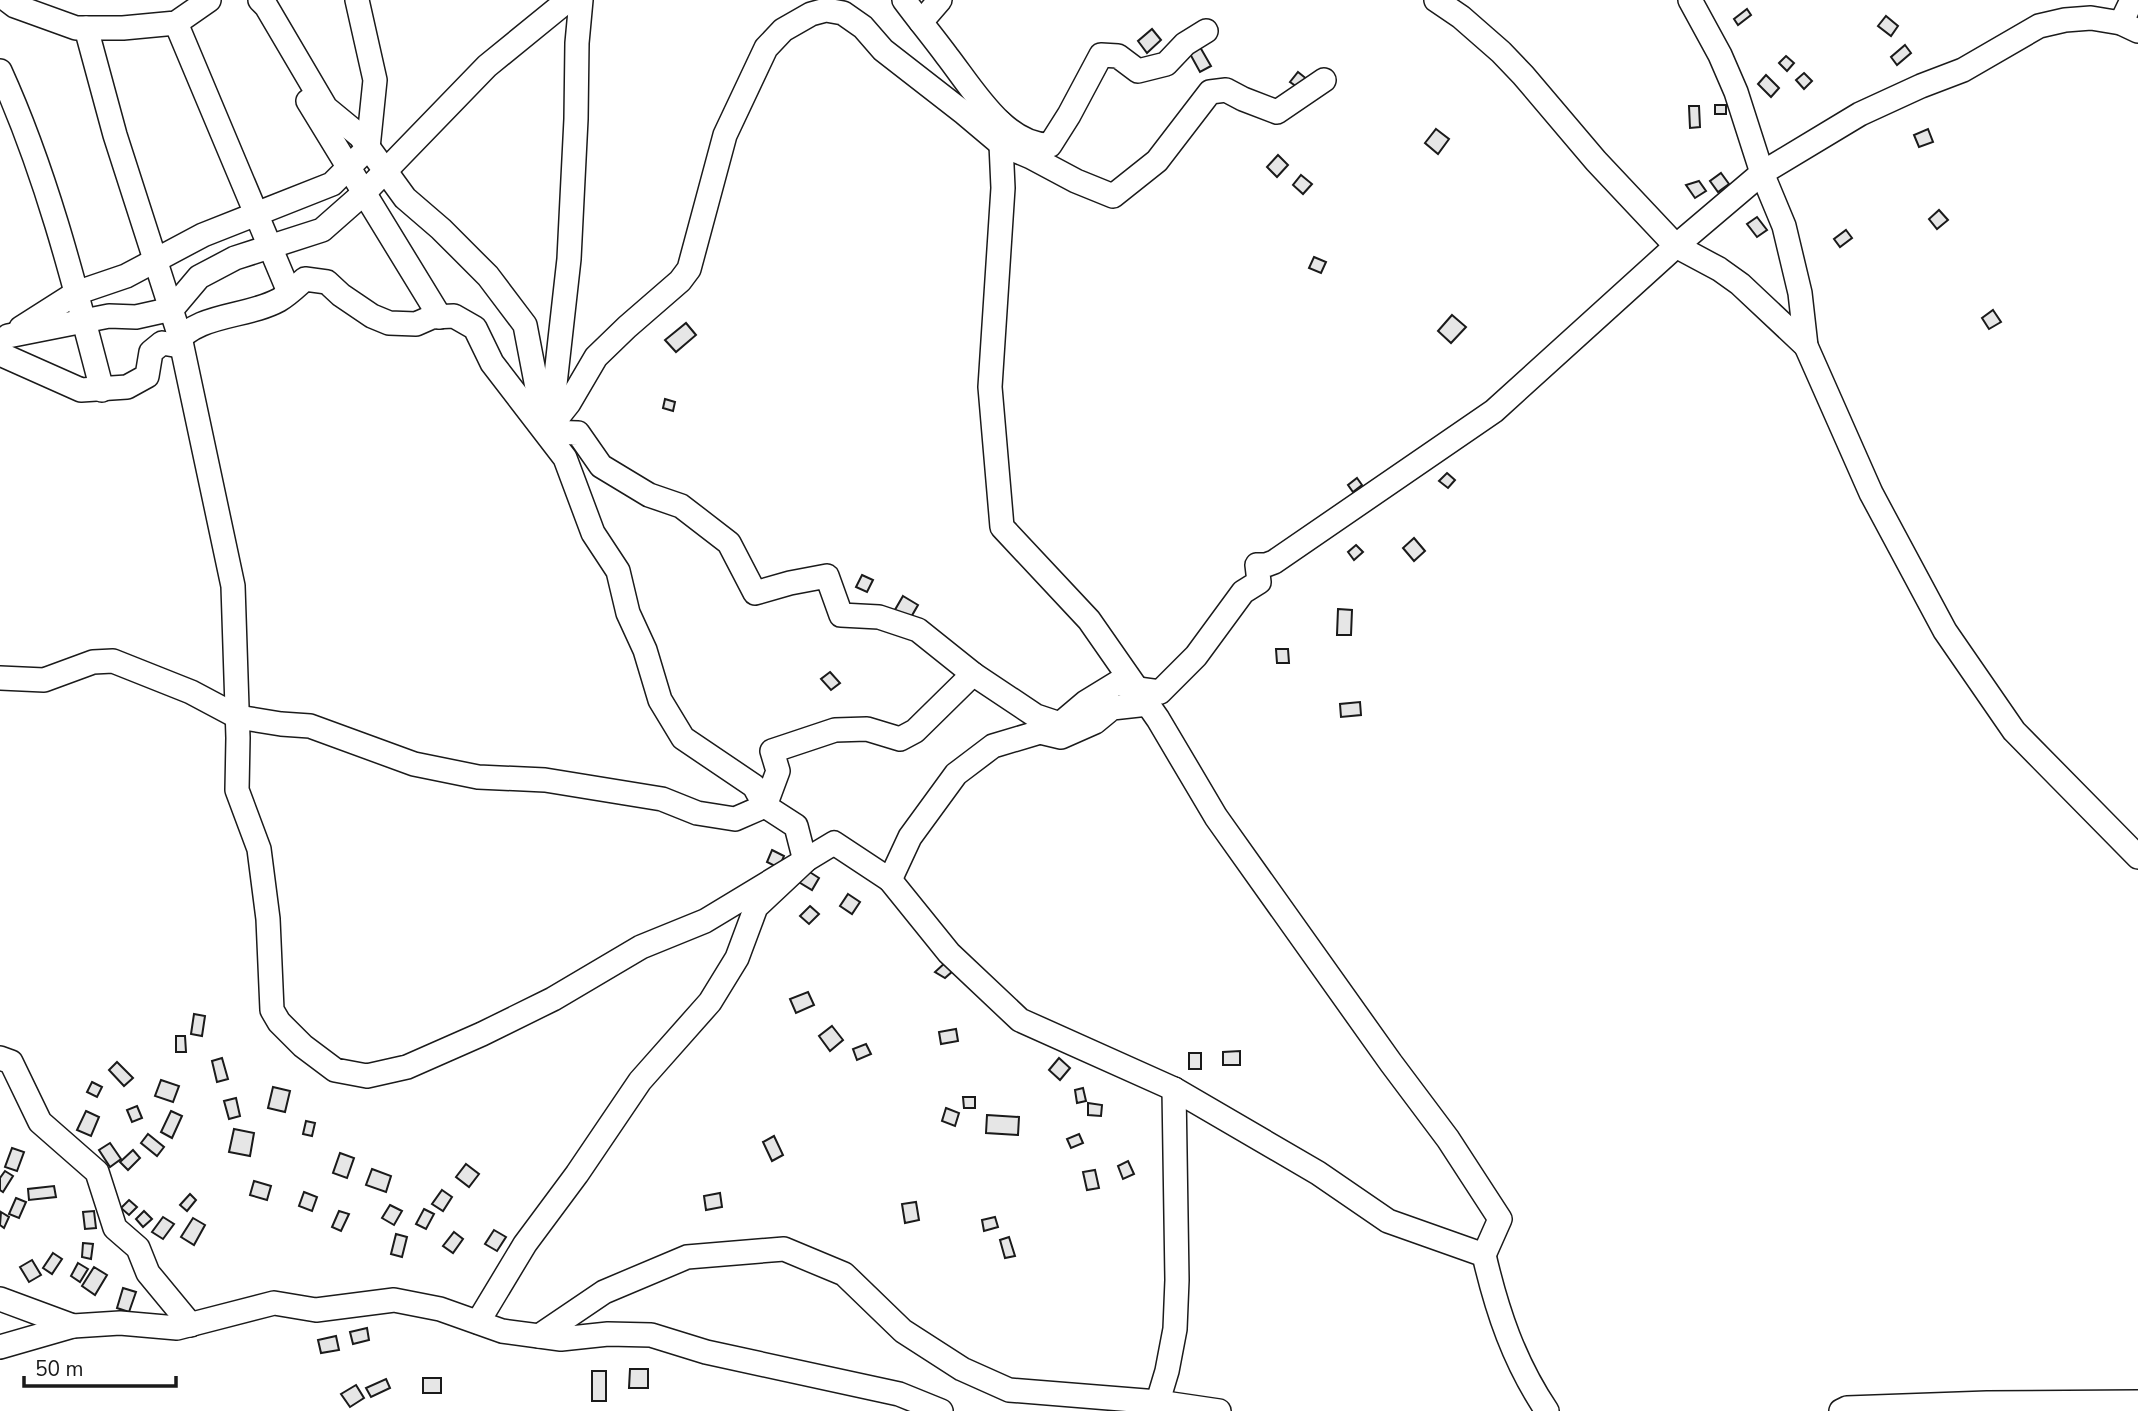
<svg xmlns="http://www.w3.org/2000/svg" width="2138" height="1411" font-family="'Nunito Sans',sans-serif">
<style>
.building{fill:#e6e6e6;stroke:#1a1a1a;stroke-width:2}
.lines{fill:none;stroke-linecap:round;stroke-linejoin:round}
.minor-casing{stroke:#1a1a1a;stroke-width:26}
.minor{stroke:#fff;stroke-width:23}
</style>
<rect width="100%" height="100%" fill="#fff"/>
<g class="building">
<polygon points="1747,9 1751,15 1738,25 1734,19"/>
<polygon points="1886,16 1898,26 1891,36 1878,26"/>
<polygon points="1152,29 1161,40 1147,53 1138,41"/>
<polygon points="1905,45 1911,53 1897,65 1891,57"/>
<polygon points="1200,47 1211,66 1200,72 1189,52"/>
<polygon points="1786,56 1794,63 1787,71 1779,63"/>
<polygon points="1298,72 1308,80 1300,89 1290,82"/>
<polygon points="1804,73 1812,81 1804,89 1796,80"/>
<polygon points="1766,75 1779,88 1771,97 1758,84"/>
<rect x="1715" y="105" width="11" height="9"/>
<polygon points="1689,106 1699,106 1700,127 1690,128"/>
<polygon points="1436,129 1449,139 1438,154 1425,143"/>
<polygon points="1928,129 1933,142 1919,147 1914,135"/>
<polygon points="1278,155 1288,165 1277,177 1267,167"/>
<polygon points="1721,173 1729,184 1718,192 1710,181"/>
<polygon points="1301,175 1312,184 1303,194 1293,185"/>
<polygon points="1699,181 1706,191 1695,198 1686,185"/>
<polygon points="1939,210 1948,220 1937,229 1929,219"/>
<polygon points="1757,217 1767,230 1757,237 1747,224"/>
<polygon points="1846,230 1852,238 1840,247 1834,239"/>
<polygon points="1314,257 1326,262 1321,273 1309,268"/>
<polygon points="1993,310 2001,322 1989,329 1982,318"/>
<polygon points="1452,315 1466,327 1451,343 1438,331"/>
<polygon points="686,323 696,335 676,352 665,340"/>
<polygon points="665,399 675,402 673,411 663,408"/>
<polygon points="1447,473 1455,480 1448,488 1439,481"/>
<polygon points="1357,478 1362,485 1353,492 1348,485"/>
<polygon points="1414,538 1425,551 1414,561 1403,548"/>
<polygon points="1356,545 1363,552 1354,560 1348,552"/>
<polygon points="862,575 873,580 867,592 856,587"/>
<polygon points="903,596 918,605 907,624 892,615"/>
<polygon points="1338,609 1352,610 1351,635 1337,635"/>
<polygon points="1276,649 1288,649 1289,663 1277,663"/>
<polygon points="830,672 840,683 831,690 821,679"/>
<polygon points="1360,702 1361,715 1341,717 1340,704"/>
<polygon points="772,850 784,856 779,868 767,862"/>
<polygon points="805,869 819,878 812,890 797,881"/>
<polygon points="848,894 860,902 852,914 840,906"/>
<polygon points="810,906 819,914 809,924 800,916"/>
<polygon points="947,961 954,970 945,978 935,972"/>
<polygon points="808,992 814,1005 796,1013 790,999"/>
<polygon points="194,1014 205,1016 202,1036 191,1034"/>
<polygon points="832,1026 843,1040 830,1051 819,1036"/>
<polygon points="956,1029 958,1041 941,1044 939,1032"/>
<polygon points="176,1036 185,1036 186,1052 176,1052"/>
<polygon points="866,1044 871,1054 857,1060 853,1049"/>
<polygon points="1240,1051 1240,1065 1223,1065 1223,1052"/>
<rect x="1189" y="1053" width="12" height="16"/>
<polygon points="222,1058 228,1079 217,1082 212,1061"/>
<polygon points="1059,1058 1070,1068 1060,1080 1049,1070"/>
<polygon points="117,1062 133,1078 124,1086 109,1070"/>
<polygon points="161,1080 179,1086 173,1102 155,1096"/>
<polygon points="92,1082 102,1087 97,1097 87,1092"/>
<polygon points="273,1087 290,1091 285,1112 268,1108"/>
<polygon points="1083,1088 1086,1101 1077,1103 1075,1090"/>
<polygon points="963,1097 975,1097 975,1108 964,1108"/>
<polygon points="236,1098 240,1116 229,1119 224,1101"/>
<polygon points="1088,1103 1102,1105 1101,1116 1088,1115"/>
<polygon points="137,1106 142,1118 132,1122 127,1110"/>
<polygon points="946,1108 959,1113 955,1126 942,1121"/>
<polygon points="86,1111 99,1117 91,1136 77,1130"/>
<polygon points="171,1111 182,1116 172,1138 161,1132"/>
<polygon points="987,1115 1019,1117 1018,1135 986,1133"/>
<polygon points="306,1121 315,1123 312,1136 303,1134"/>
<polygon points="234,1129 254,1133 250,1156 229,1152"/>
<polygon points="148,1134 164,1147 157,1156 141,1143"/>
<polygon points="1079,1134 1083,1143 1071,1148 1067,1139"/>
<polygon points="774,1136 783,1155 772,1161 763,1142"/>
<polygon points="110,1143 121,1159 110,1167 99,1150"/>
<polygon points="12,1148 24,1152 17,1171 5,1167"/>
<polygon points="133,1150 140,1158 128,1170 120,1162"/>
<polygon points="340,1153 354,1158 347,1178 333,1173"/>
<polygon points="1128,1161 1134,1174 1123,1179 1118,1166"/>
<polygon points="466,1164 479,1174 469,1187 456,1177"/>
<polygon points="372,1169 391,1176 386,1192 366,1185"/>
<polygon points="1095,1170 1099,1188 1087,1190 1083,1172"/>
<polygon points="5,1171 13,1176 3,1192 0,1190 0,1178"/>
<polygon points="254,1181 271,1186 267,1200 250,1195"/>
<polygon points="54,1186 56,1197 29,1200 28,1189"/>
<polygon points="442,1190 452,1197 443,1211 432,1204"/>
<polygon points="304,1192 317,1197 312,1211 299,1206"/>
<polygon points="720,1193 722,1207 706,1210 704,1196"/>
<polygon points="190,1194 196,1200 187,1211 180,1205"/>
<polygon points="16,1198 26,1202 19,1218 9,1214"/>
<polygon points="129,1200 137,1207 129,1215 121,1208"/>
<polygon points="916,1202 919,1220 905,1223 902,1204"/>
<polygon points="390,1205 402,1211 394,1225 382,1218"/>
<polygon points="424,1209 434,1214 426,1229 416,1224"/>
<polygon points="94,1211 96,1228 85,1229 83,1212"/>
<polygon points="144,1211 152,1219 143,1227 136,1219"/>
<polygon points="339,1211 349,1214 341,1231 332,1227"/>
<polygon points="1,1212 9,1217 4,1228 0,1225"/>
<polygon points="163,1217 174,1224 163,1239 152,1232"/>
<polygon points="995,1217 998,1227 984,1231 982,1220"/>
<polygon points="193,1218 205,1225 194,1245 181,1237"/>
<polygon points="494,1230 506,1237 497,1251 485,1244"/>
<polygon points="454,1232 463,1239 453,1253 443,1246"/>
<polygon points="396,1234 407,1237 402,1257 391,1254"/>
<polygon points="1009,1237 1015,1256 1005,1258 1000,1240"/>
<polygon points="83,1243 93,1244 91,1259 82,1257"/>
<polygon points="53,1253 62,1259 52,1274 43,1268"/>
<polygon points="32,1260 41,1275 29,1282 20,1267"/>
<polygon points="78,1263 88,1269 80,1282 71,1276"/>
<polygon points="94,1267 107,1275 95,1295 82,1286"/>
<polygon points="123,1288 136,1292 129,1312 117,1308"/>
<polygon points="367,1328 369,1340 353,1344 350,1332"/>
<polygon points="336,1336 339,1350 321,1353 318,1340"/>
<polygon points="630,1369 648,1369 648,1388 629,1388"/>
<rect x="592" y="1371" width="14" height="30"/>
<rect x="423" y="1378" width="18" height="15"/>
<polygon points="386,1379 390,1388 371,1397 366,1388"/>
<polygon points="356,1385 364,1398 350,1407 341,1394"/>
</g>
<g class="lines">
<defs>
<g id="minor">
<polyline points="7,0 15,6 76,28 123,28 176,23 209,0"/>
<polyline points="260,0 266,6 326,108 360,136 405,198 441,229 488,276 525,325 545,429"/>
<path d="M904 0C918 19 933 37 947 56 972 88 1005 146 1050 145L1069 115 1101 55 1118 56 1138 71 1166 64 1185 44 1206 31"/>
<polyline points="1436,0 1461,17 1501,52 1523,75 1596,161 1676,246 1719,269 1740,284 1806,346"/>
<polyline points="1690,0 1720,55 1736,92 1762,173 1784,226 1800,293 1806,346 1871,493 1945,631 2014,731 2138,857"/>
<polyline points="921,22 940,0"/>
<polyline points="176,23 289,292"/>
<polyline points="2121,23 2132,0"/>
<polyline points="86,28 115,135 180,337 233,586 238,738 237,790 259,849 268,919 272,1010 279,1022 303,1046 335,1070 367,1076 407,1067 482,1034 553,999 641,947 705,921 834,843 890,880 910,837 956,774 993,746 1040,732 1061,737 1095,722 1112,708 1148,704"/>
<path d="M0 71C46 172 74 282 102 390"/>
<polyline points="308,101 440,317"/>
<polyline points="1000,122 1003,188 990,387 1002,527 1089,620 1158,719 1216,817 1391,1063 1448,1139 1500,1219 1484,1255"/>
<polyline points="21,328 76,293 126,276 203,235 332,184 368,148 375,80 357,0"/>
<polyline points="8,336 109,316 136,317 172,309 199,277 235,258 322,230 364,193 487,66 568,0"/>
<path d="M0 354 81 390 127 387 147 376 151 352 162 343 174 345C197 313 246 318 279 300 288 295 297 286 305 279L327 282 341 295 372 316 389 323 416 324 432 317 454 316 475 328 492 363 565 458 593 533 618 571 628 613 645 650 660 700 683 738 754 786 765 806 796 826 805 861 756 907 737 958 710 1002 640 1081 577 1174 525 1244 478 1322"/>
<polyline points="551,420 569,259 576,119 577,43 581,0"/>
<polyline points="546,432 569,403 596,357 627,327 680,281 689,269 725,135 766,48 783,30 811,14 826,10 843,13 863,27 883,50 964,113 1002,145 1031,157 1076,181 1113,196 1157,161 1210,92 1226,90 1243,99 1277,112 1324,80"/>
<polyline points="546,432 578,433 601,466 649,495 681,506 729,543 755,593 790,583 827,576 841,615 879,617 918,630 973,674"/>
<polyline points="0,678 44,680 93,662 113,661 191,692 238,717 281,724 310,726 414,764 478,777 545,780 662,799 697,813 735,819 765,806 778,771 772,751 835,730 867,729 900,739 915,731 973,674 1036,716 1060,724 1086,702 1117,683 1138,689 1160,692 1196,656 1243,592 1259,582 1257,565 1266,565 1274,562 1494,411 1676,246 1762,173 1860,114 1921,86 1963,70 2039,26 2065,20 2091,18 2121,23 2138,31"/>
<path d="M890 880 949 953 1020 1020 1174 1089 1318 1173 1388 1221 1484 1255C1497 1311 1514 1362 1547 1411"/>
<polyline points="0,1058 11,1062 40,1122 97,1172 115,1228 138,1248 148,1273 191,1325"/>
<polyline points="0,1299 73,1326 120,1323 177,1328 274,1303 316,1310 394,1300 440,1309 502,1331 539,1336 561,1339 608,1334 651,1335 706,1352 899,1394 941,1411"/>
<polyline points="539,1336 604,1292 687,1257 784,1249 844,1274 903,1331 962,1369 1009,1390 1158,1402 1219,1411"/>
<polyline points="0,1347 73,1326"/>
<polyline points="1155,1411 1167,1371 1175,1329 1177,1280 1174,1089"/>
<polyline points="1841,1411 1847,1408 1987,1403 2138,1402"/>
</g>
</defs>
<use href="#minor" class="minor-casing"/>
<use href="#minor" class="minor"/>
</g>
<path d="M24 1376v10h152v-10" fill="none" stroke="#1a1a1a" stroke-width="3.5"/>
<text x="35" y="1376" font-size="21" fill="#1a1a1a" stroke="#ffffff" stroke-width="5" paint-order="stroke">50 m</text>
</svg>
